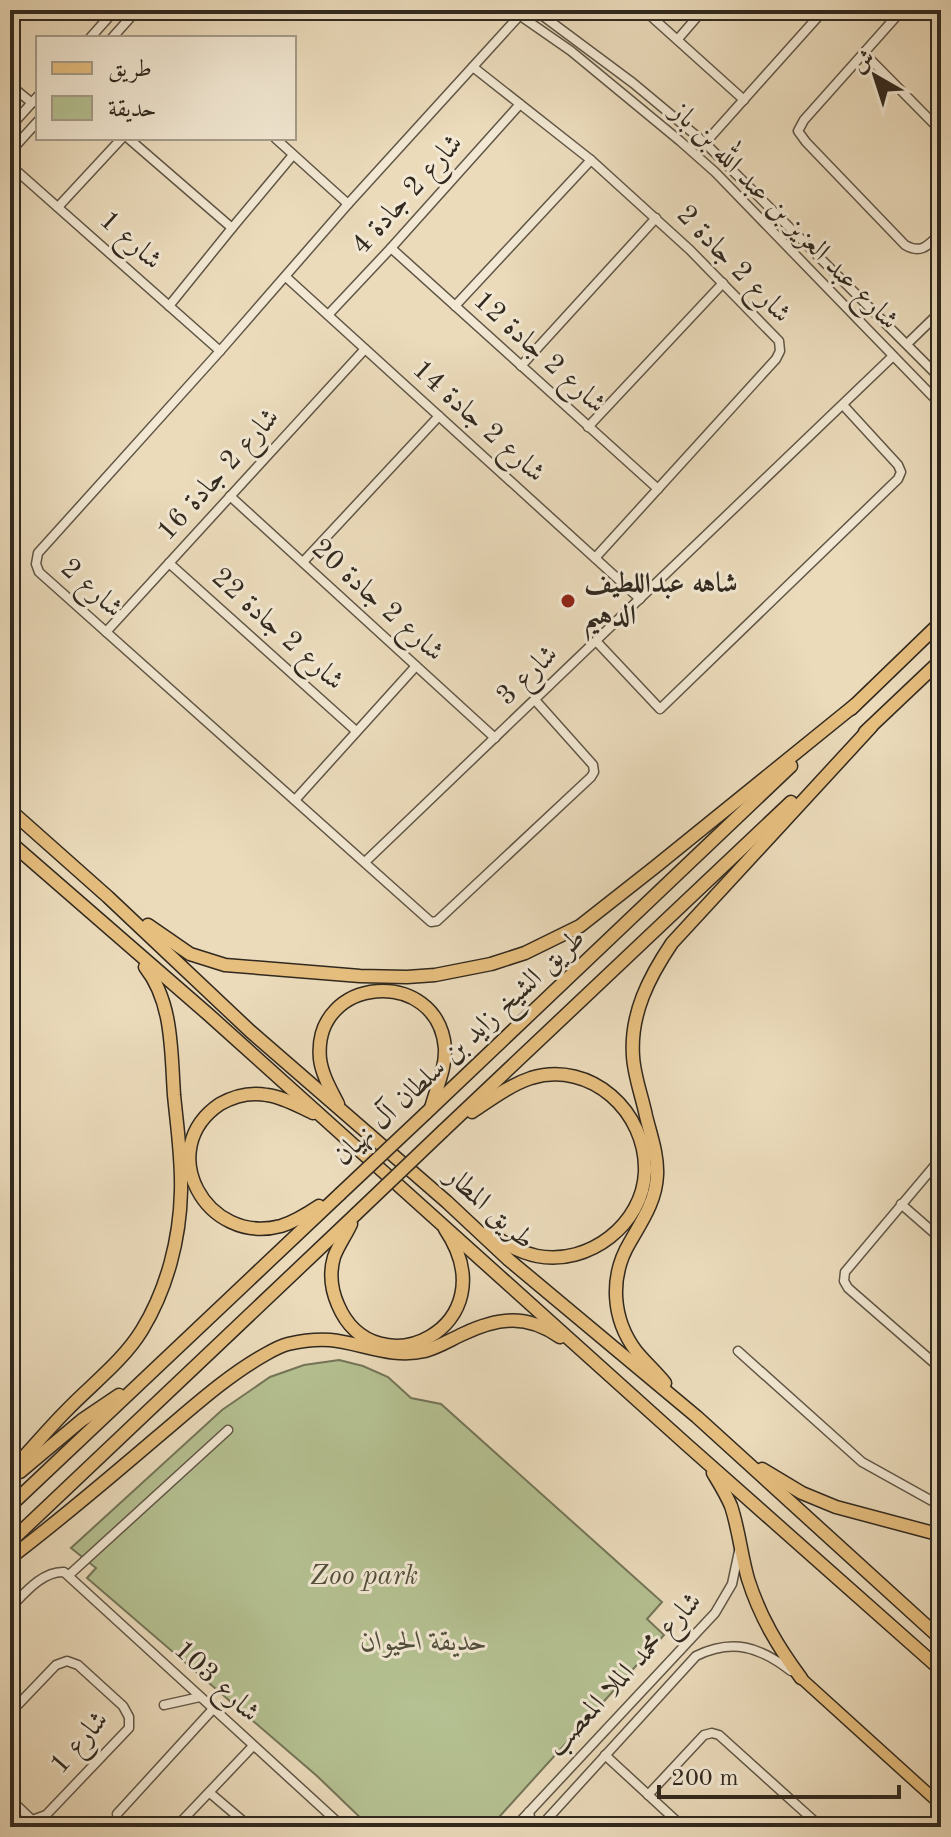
<svg xmlns="http://www.w3.org/2000/svg" width="951" height="1837" font-family="'Old Standard TT',Amiri,serif">
<style>
.green{fill:#b5c192;stroke:#737558;stroke-width:2}
.lines{fill:none;stroke-linecap:round;stroke-linejoin:round}
.minor-casing{stroke:#605646;stroke-width:11}
.major-casing{stroke:#31291f;stroke-width:13}
.highway-casing{stroke:#31291f;stroke-width:15}
.minor{stroke:#f2e8d3;stroke-width:8}
.major{stroke:#e6be7e;stroke-width:10}
.highway{stroke:#e6be7e;stroke-width:12}
.highway-bridge-casing{stroke:#31291f;stroke-width:15;stroke-linecap:butt}
.highway-bridge{stroke:#e6be7e;stroke-width:12}
.poi-dot{fill:#8f2418;stroke:#f2e8d3;stroke-width:3}
.labels{text-anchor:middle;dominant-baseline:central;stroke-width:6;stroke-linejoin:round;paint-order:stroke}
.street-label{font-size:28px;fill:#31291f;stroke:#f2e8d3}
.poi-label{font-size:28px;font-weight:bold;fill:#31291f;stroke:#f2e8d3;text-anchor:start}
.park-label{font-size:28px;font-style:italic;fill:#524f3c;stroke:#f2e8d3}
</style>
<rect width="100%" height="100%" fill="#ebdbbb"/>
<filter id="stains"><feTurbulence type="fractalNoise" baseFrequency=".0025" numOctaves="4"/><feColorMatrix values="0 0 0 0 .2 0 0 0 0 .09 0 0 0 0 .02 0 0 0 .5 -.17"/></filter>
<radialGradient id="worn" r=".72"><stop offset=".6" stop-color="#630" stop-opacity="0"/><stop offset="1" stop-color="#630" stop-opacity=".3"/></radialGradient>
<polygon class="green" points="339,1360 363,1366 388,1377 411,1398 441,1404 662,1602 647,1619 664,1635 490,1827 370,1827 317,1776 87,1578 96,1568 71,1548 222,1410 270,1377 304,1365"/>
<g class="lines">
<defs>
<g id="minor">
<polyline points="512,10 571,51 680,141 715,172 941,405"/>
<polyline points="535,10 633,83 705,143 941,379"/>
<polyline points="644,10 744,100"/>
<path d="M902 10 804 120 798 131 806 142 905 245C922 255 929 244 941 233"/>
<polyline points="520,15 348,204 220,351 38,553 36,564 39,572 431,922 437,921 591,777 594,772 593,765 535,700"/>
<polyline points="10,20 20,10"/>
<polyline points="90,38 115,10"/>
<polyline points="112,38 137,10"/>
<polyline points="678,39 703,10"/>
<polyline points="864,53 941,131"/>
<polyline points="473,67 591,160 690,250 779,341 780,351 776,359 595,558"/>
<polyline points="10,85 32,103"/>
<polyline points="10,127 38,96"/>
<polyline points="128,138 232,228 293,155"/>
<polyline points="275,138 348,204"/>
<polyline points="705,143 824,10"/>
<polyline points="10,152 38,121"/>
<polyline points="10,165 220,351"/>
<polyline points="58,207 122,138"/>
<polyline points="391,248 658,489"/>
<polyline points="286,277 640,599"/>
<polyline points="169,306 232,228"/>
<polyline points="455,306 591,160"/>
<polyline points="328,315 391,248 520,104"/>
<polyline points="907,344 941,311"/>
<polyline points="521,366 656,218"/>
<polyline points="588,427 723,283"/>
<polyline points="230,496 495,738"/>
<polyline points="303,562 439,416"/>
<polyline points="169,563 356,731"/>
<polyline points="106,632 365,349"/>
<polyline points="596,641 660,709 898,479 901,472 898,465 843,405"/>
<polyline points="295,800 416,666"/>
<polyline points="365,862 893,356"/>
<polyline points="941,1158 845,1272 844,1281 848,1288 941,1369"/>
<polyline points="901,1204 941,1239"/>
<polyline points="738,1351 862,1462 941,1506"/>
<polyline points="69,1575 228,1430"/>
<path d="M10 1608C24 1594 42 1571 64 1572L343 1827"/>
<polyline points="164,1705 200,1697"/>
<polyline points="10,1713 56,1665 67,1661 78,1665 123,1706 129,1717 129,1728 46,1815 32,1820 10,1799"/>
<polyline points="605,1755 683,1827"/>
<polyline points="210,1793 250,1827"/>
<polyline points="648,1795 704,1735 712,1733 719,1735 821,1827"/>
<path d="M529 1812 531 1822 540 1827 696 1656C733 1638 760 1647 791 1671"/>
<polyline points="117,1814 213,1709"/>
<polyline points="176,1827 253,1746"/>
<polyline points="515,1827 715,1613 732,1584 739,1551"/>
</g>
<polyline id="major" points="801,1678 941,1805"/>
<g id="highway">
<polyline points="851,709 941,622"/>
<polyline points="865,732 941,660"/>
<polyline points="10,810 108,897 250,1031 447,1202 509,1260 697,1417 941,1639"/>
<polyline points="10,842 209,1015 686,1444 941,1670"/>
<polyline points="148,925 190,954 225,965 360,976 407,977 435,975 491,964 525,953 580,926 655,867 855,705"/>
<path d="M338 1104C331 1090 322 1075 320 1059 312 975 438 966 445 1048 446 1068 436 1089 431 1108"/>
<path d="M472 1112C490 1100 510 1085 531 1078 591 1060 647 1112 645 1172 643 1224 589 1266 537 1256 518 1252 504 1243 488 1232"/>
<path d="M313 1113C298 1106 283 1097 267 1095 251 1092 234 1096 220 1104 153 1149 206 1246 281 1226 294 1222 307 1214 319 1206"/>
<polyline points="425,1114 791,766"/>
<polyline points="443,1131 791,802"/>
<path d="M351 1224C346 1235 338 1246 334 1257 329 1274 331 1289 338 1305 375 1392 511 1327 445 1229"/>
<path d="M665 1383C656 1372 645 1362 636 1351 612 1319 609 1277 630 1242 642 1221 656 1201 657 1175 658 1155 651 1136 646 1116 642 1096 634 1076 633 1056 630 1014 649 977 672 943L871 727"/>
<polyline points="762,1469 802,1493 836,1507 941,1535"/>
<path d="M10 1472C29 1452 47 1430 67 1410 92 1384 123 1361 142 1330 167 1289 180 1239 181 1191 182 1159 177 1126 174 1095 171 1052 173 1002 145 967"/>
<polyline points="20,1472 82,1420 119,1395"/>
<path d="M713 1473C719 1483 726 1494 731 1506 739 1530 741 1555 748 1579 760 1617 778 1647 801 1678"/>
<polyline points="10,1506 340,1194"/>
<polyline points="10,1542 356,1214"/>
<path d="M10 1558C60 1520 107 1480 155 1439 191 1409 225 1377 266 1354 273 1350 280 1346 288 1344 301 1341 315 1339 330 1340 362 1343 391 1359 425 1351 439 1347 450 1340 463 1334 499 1317 527 1314 560 1337"/>
</g>
</defs>
<use href="#minor" class="minor-casing"/>
<use href="#major" class="major-casing"/>
<use href="#highway" class="highway-casing"/>
<use href="#minor" class="minor"/>
<use href="#major" class="major"/>
<use href="#highway" class="highway"/>
<defs>
<g id="highway-bridge">
<polyline points="340,1194 425,1114"/>
<polyline points="356,1214 443,1131"/>
</g>
</defs>
<use href="#highway-bridge" class="highway-bridge-casing"/>
<use href="#highway-bridge" class="highway-bridge"/>
</g>
<circle class="poi-dot" cx="568" cy="601" r="8"/>
<g class="labels">
<g class="street-label">
<text transform="translate(408 195) rotate(-48)">شارع 2 جادة 4</text>
<text transform="translate(784 217) rotate(45)">شارع عبد العزيز بن عبد الله بن باز</text>
<text transform="translate(130 241) rotate(42)">شارع 1</text>
<text transform="translate(733 265) rotate(46)">شارع 2 جادة 2</text>
<text transform="translate(539 353) rotate(42)">شارع 2 جادة 12</text>
<text transform="translate(478 422) rotate(42)">شارع 2 جادة 14</text>
<text transform="translate(219 475) rotate(-48)">شارع 2 جادة 16</text>
<text transform="translate(91 589) rotate(42)">شارع 2</text>
<text transform="translate(377 601) rotate(42)">شارع 2 جادة 20</text>
<text transform="translate(277 630) rotate(42)">شارع 2 جادة 22</text>
<text transform="translate(528 676) rotate(-44)">شارع 3</text>
<text transform="translate(460 1048) rotate(-43)">طريق الشيخ زايد بن سلطان آل نهيان</text>
<text transform="translate(489 1209) rotate(42)">طريق المطار</text>
<text transform="translate(625 1675) rotate(-47)">شارع محمد الملا المعصب</text>
<text transform="translate(216 1682) rotate(43)">شارع 103</text>
<text transform="translate(80 1743) rotate(-49)">شارع 1</text>
</g>
<g class="poi-label">
<text x="584" y="585">شاهه عبداللطيف<tspan x="584" dy="32">الدهيم</tspan></text>
</g>
<g class="park-label">
<text x="364" y="1577">Zoo park</text>
<text x="424" y="1643">حديقة الحيوان</text>
</g>
</g>
<rect width="951" height="1837" fill="none" stroke="#ebdbbb" stroke-width="40"/>
<rect x="12" y="12" width="927" height="1813" fill="none" stroke="#31291f" stroke-width="4"/>
<rect x="20" y="20" width="911" height="1797" fill="none" stroke="#31291f" stroke-width="2"/>
<rect x="36" y="36" width="260" height="104" fill="#f2e8d3" stroke="#a59c8b" stroke-width="2"/>
<rect x="52" y="62" width="40" height="12" fill="#e6be7e" stroke="#a59c8b" stroke-width="2"/>
<text x="108" y="76" font-size="24" fill="#31291f">طريق</text>
<rect x="52" y="96" width="40" height="24" fill="#b5c192" stroke="#a59c8b" stroke-width="2"/>
<text x="108" y="116" font-size="24" fill="#31291f">حديقة</text>
<g transform="translate(875 76) rotate(321)" stroke="#f2e8d3" stroke-width="6" paint-order="stroke">
<path d="M0-6L14 30L0 20L-14 30Z" fill="#31291f"/>
<text y="-12" font-size="22" font-weight="bold" text-anchor="middle" fill="#31291f">ش</text>
</g>
<path d="M659 1785v12h240v-12" fill="none" stroke="#31291f" stroke-width="4"/>
<text x="671" y="1785" font-size="24" fill="#31291f" stroke="#f2e8d3" stroke-width="6" paint-order="stroke">200 m</text>
<rect width="100%" height="100%" filter="url(#stains)"/>
<rect width="100%" height="100%" fill="url(#worn)"/>
</svg>
